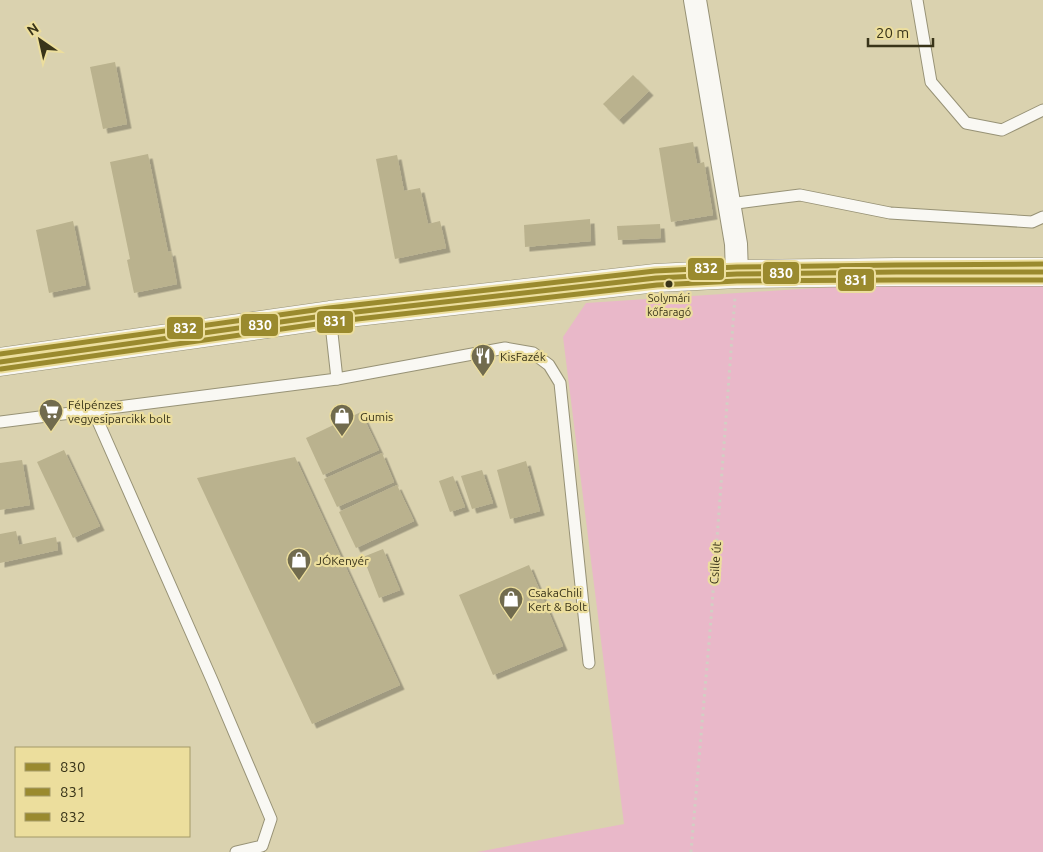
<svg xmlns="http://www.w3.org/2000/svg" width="1043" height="852" font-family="Ubuntu,sans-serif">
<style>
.green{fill:#e9b8c9}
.building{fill:#bab28e;filter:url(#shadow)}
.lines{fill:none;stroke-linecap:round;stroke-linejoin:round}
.lane-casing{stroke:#979276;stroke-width:13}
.street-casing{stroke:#979276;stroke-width:24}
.secondary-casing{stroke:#979276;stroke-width:29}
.path{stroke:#d2cfc3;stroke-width:3;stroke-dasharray:2.5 4;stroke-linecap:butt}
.lane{stroke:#f9f8f3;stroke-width:11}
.street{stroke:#f9f8f3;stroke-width:22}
.secondary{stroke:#f9f8f3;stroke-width:28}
.bus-1-casing{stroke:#ecde9d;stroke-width:9}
.bus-2-casing{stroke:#ecde9d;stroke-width:9}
.bus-3-casing{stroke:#ecde9d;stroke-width:9}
.bus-1{stroke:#9a8a2e;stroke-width:5}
.bus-2{stroke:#9a8a2e;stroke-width:5}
.bus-3{stroke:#9a8a2e;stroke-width:5}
.bus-dot{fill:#393419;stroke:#ecde9d;stroke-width:2}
.labels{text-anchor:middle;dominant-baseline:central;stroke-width:4.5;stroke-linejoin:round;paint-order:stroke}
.bus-label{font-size:11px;fill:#393419;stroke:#ecde9d}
.poi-label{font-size:12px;fill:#393419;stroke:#ecde9d;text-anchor:start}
.street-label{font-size:12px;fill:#393419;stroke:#ecde9d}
.line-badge{stroke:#ecde9d;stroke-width:2}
.badge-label{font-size:14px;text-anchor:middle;font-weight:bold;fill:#fff}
</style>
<defs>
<filter id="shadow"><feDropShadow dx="4.5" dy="4.5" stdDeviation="0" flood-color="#0004"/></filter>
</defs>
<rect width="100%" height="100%" fill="#dad2af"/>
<polygon class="green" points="1043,273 1043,852 477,852 624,824 563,337 586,303"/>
<g class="building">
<polygon points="115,62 127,124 103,129 90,67"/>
<polygon points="633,75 649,91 619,120 603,104"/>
<polygon points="693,142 697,164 704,162 713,215 671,222 659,148"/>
<polygon points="148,154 168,252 171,251 177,284 134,293 127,260 130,259 110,162"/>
<polygon points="397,155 404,191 420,188 428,224 440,221 446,248 395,259 376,159"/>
<polygon points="590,219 591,241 525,247 524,225"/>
<polygon points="73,221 86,285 49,293 36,230"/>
<polygon points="660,224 661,238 618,240 617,226"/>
<polygon points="361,412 379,450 323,475 306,438"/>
<polygon points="64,450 100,526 73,538 37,462"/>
<polygon points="382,453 394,482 337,507 324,479"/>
<polygon points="295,457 400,685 312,724 197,478"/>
<polygon points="22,460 30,505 0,510 0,463"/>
<polygon points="526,461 540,511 510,519 497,470"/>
<polygon points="482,470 493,503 472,509 461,476"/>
<polygon points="453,476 465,507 450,512 439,481"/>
<polygon points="397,485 414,521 356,548 339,512"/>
<polygon points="16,531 19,545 56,537 58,550 0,563 0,534"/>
<polygon points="383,549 400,590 379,598 363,557"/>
<polygon points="529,565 563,646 493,675 459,595"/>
</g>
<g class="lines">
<defs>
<g id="lane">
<polyline points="917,0 931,82 966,123 1002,130 1043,110"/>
<polyline points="729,204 800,195 890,213 1032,222 1043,217"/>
<polyline points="330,315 337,379"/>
<polyline points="93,410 212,680 271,819 262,846 236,852"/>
<polyline points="0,422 337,379 505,348 533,353 549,365 560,383 589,663"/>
</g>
<polyline id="street" points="695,0 736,244 737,274"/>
<polyline id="secondary" points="0,362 330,315 656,278 737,274 896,272 1043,272"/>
</defs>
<use href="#lane" class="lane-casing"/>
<use href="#street" class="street-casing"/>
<use href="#secondary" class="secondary-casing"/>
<polyline class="path" points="691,852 711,619 735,297"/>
<use href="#lane" class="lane"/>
<use href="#street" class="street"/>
<use href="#secondary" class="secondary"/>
<defs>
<polyline id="bus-1" points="0,362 330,315 656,278 737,274 896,272 1043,272"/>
<polyline id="bus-2" points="1,369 331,322 657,285 737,281 896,280 1043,280"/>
<polyline id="bus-3" points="0,354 329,308 655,271 737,267 896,265 1043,264"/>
</defs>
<use href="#bus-1" class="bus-1-casing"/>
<use href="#bus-2" class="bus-2-casing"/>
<use href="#bus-3" class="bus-3-casing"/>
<use href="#bus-1" class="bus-1"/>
<use href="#bus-2" class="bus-2"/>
<use href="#bus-3" class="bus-3"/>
</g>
<defs>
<symbol id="restaurant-pin" viewBox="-11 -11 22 30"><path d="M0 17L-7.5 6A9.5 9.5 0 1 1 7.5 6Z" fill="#716b4e" stroke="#ecde9d"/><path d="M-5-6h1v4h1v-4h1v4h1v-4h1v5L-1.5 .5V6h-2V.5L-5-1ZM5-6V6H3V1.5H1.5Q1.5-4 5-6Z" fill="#fff"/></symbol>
<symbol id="supermarket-pin" viewBox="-11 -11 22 30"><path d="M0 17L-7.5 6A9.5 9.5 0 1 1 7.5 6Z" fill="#716b4e" stroke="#ecde9d"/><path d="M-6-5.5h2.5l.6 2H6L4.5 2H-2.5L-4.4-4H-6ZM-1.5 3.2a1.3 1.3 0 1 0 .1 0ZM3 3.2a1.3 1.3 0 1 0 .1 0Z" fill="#fff"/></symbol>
<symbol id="shop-pin" viewBox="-11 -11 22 30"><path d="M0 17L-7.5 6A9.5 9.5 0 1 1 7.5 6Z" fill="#716b4e" stroke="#ecde9d"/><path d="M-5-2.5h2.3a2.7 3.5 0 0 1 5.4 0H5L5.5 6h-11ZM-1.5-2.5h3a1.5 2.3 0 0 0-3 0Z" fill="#fff"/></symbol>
</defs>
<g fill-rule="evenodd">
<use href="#restaurant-pin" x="469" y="342" width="28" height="38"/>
<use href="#supermarket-pin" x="37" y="397" width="28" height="38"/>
<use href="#shop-pin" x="328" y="402" width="28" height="38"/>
<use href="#shop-pin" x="285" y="546" width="28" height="38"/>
<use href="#shop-pin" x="497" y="585" width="28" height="38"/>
</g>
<circle class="bus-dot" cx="669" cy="284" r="4.5"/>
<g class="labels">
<g class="bus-label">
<text x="669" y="298">Solymári<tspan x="669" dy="14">kőfaragó</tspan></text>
</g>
<g class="poi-label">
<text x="500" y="356">KisFazék</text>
<text x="68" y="404">Félpénzes<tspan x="68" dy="14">vegyesiparcikk bolt</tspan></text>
<text x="360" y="416">Gumis</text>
<text x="316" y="560">JÓKenyér</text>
<text x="528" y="592">CsakaChili<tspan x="528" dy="14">Kert &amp; Bolt</tspan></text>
</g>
<g class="street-label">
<text transform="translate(715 563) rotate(-86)">Csille út</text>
</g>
</g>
<g class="line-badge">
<rect x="687" y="257" width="38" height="24" rx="5" fill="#9a8a2e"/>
<rect x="762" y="261" width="38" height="24" rx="5" fill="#9a8a2e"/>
<rect x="837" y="268" width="38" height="24" rx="5" fill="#9a8a2e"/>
<rect x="316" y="310" width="38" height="24" rx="5" fill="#9a8a2e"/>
<rect x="240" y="313" width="39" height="24" rx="5" fill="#9a8a2e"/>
<rect x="166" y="316" width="38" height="24" rx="5" fill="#9a8a2e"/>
</g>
<g class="badge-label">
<text x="706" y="273">832</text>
<text x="781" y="278">830</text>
<text x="856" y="285">831</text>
<text x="335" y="326">831</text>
<text x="260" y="330">830</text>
<text x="185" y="333">832</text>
</g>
<rect x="15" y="747" width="175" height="90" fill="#ecde9d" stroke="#a49a68"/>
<rect x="25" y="763" width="25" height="8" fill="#9a8a2e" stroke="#a49a68"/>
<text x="60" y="772" font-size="15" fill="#393419">830</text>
<rect x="25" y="788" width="25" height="8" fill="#9a8a2e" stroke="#a49a68"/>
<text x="60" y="797" font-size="15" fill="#393419">831</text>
<rect x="25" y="813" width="25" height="8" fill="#9a8a2e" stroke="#a49a68"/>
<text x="60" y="822" font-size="15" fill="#393419">832</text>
<g transform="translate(40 40) rotate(326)" stroke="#ecde9d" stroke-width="4" paint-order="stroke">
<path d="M0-4L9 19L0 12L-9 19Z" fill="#393419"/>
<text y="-8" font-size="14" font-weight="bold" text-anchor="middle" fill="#393419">N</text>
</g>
<path d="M868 38v8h65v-8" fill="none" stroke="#393419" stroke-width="2.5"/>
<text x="876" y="38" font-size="15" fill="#393419" stroke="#ecde9d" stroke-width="4" paint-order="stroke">20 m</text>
</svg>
